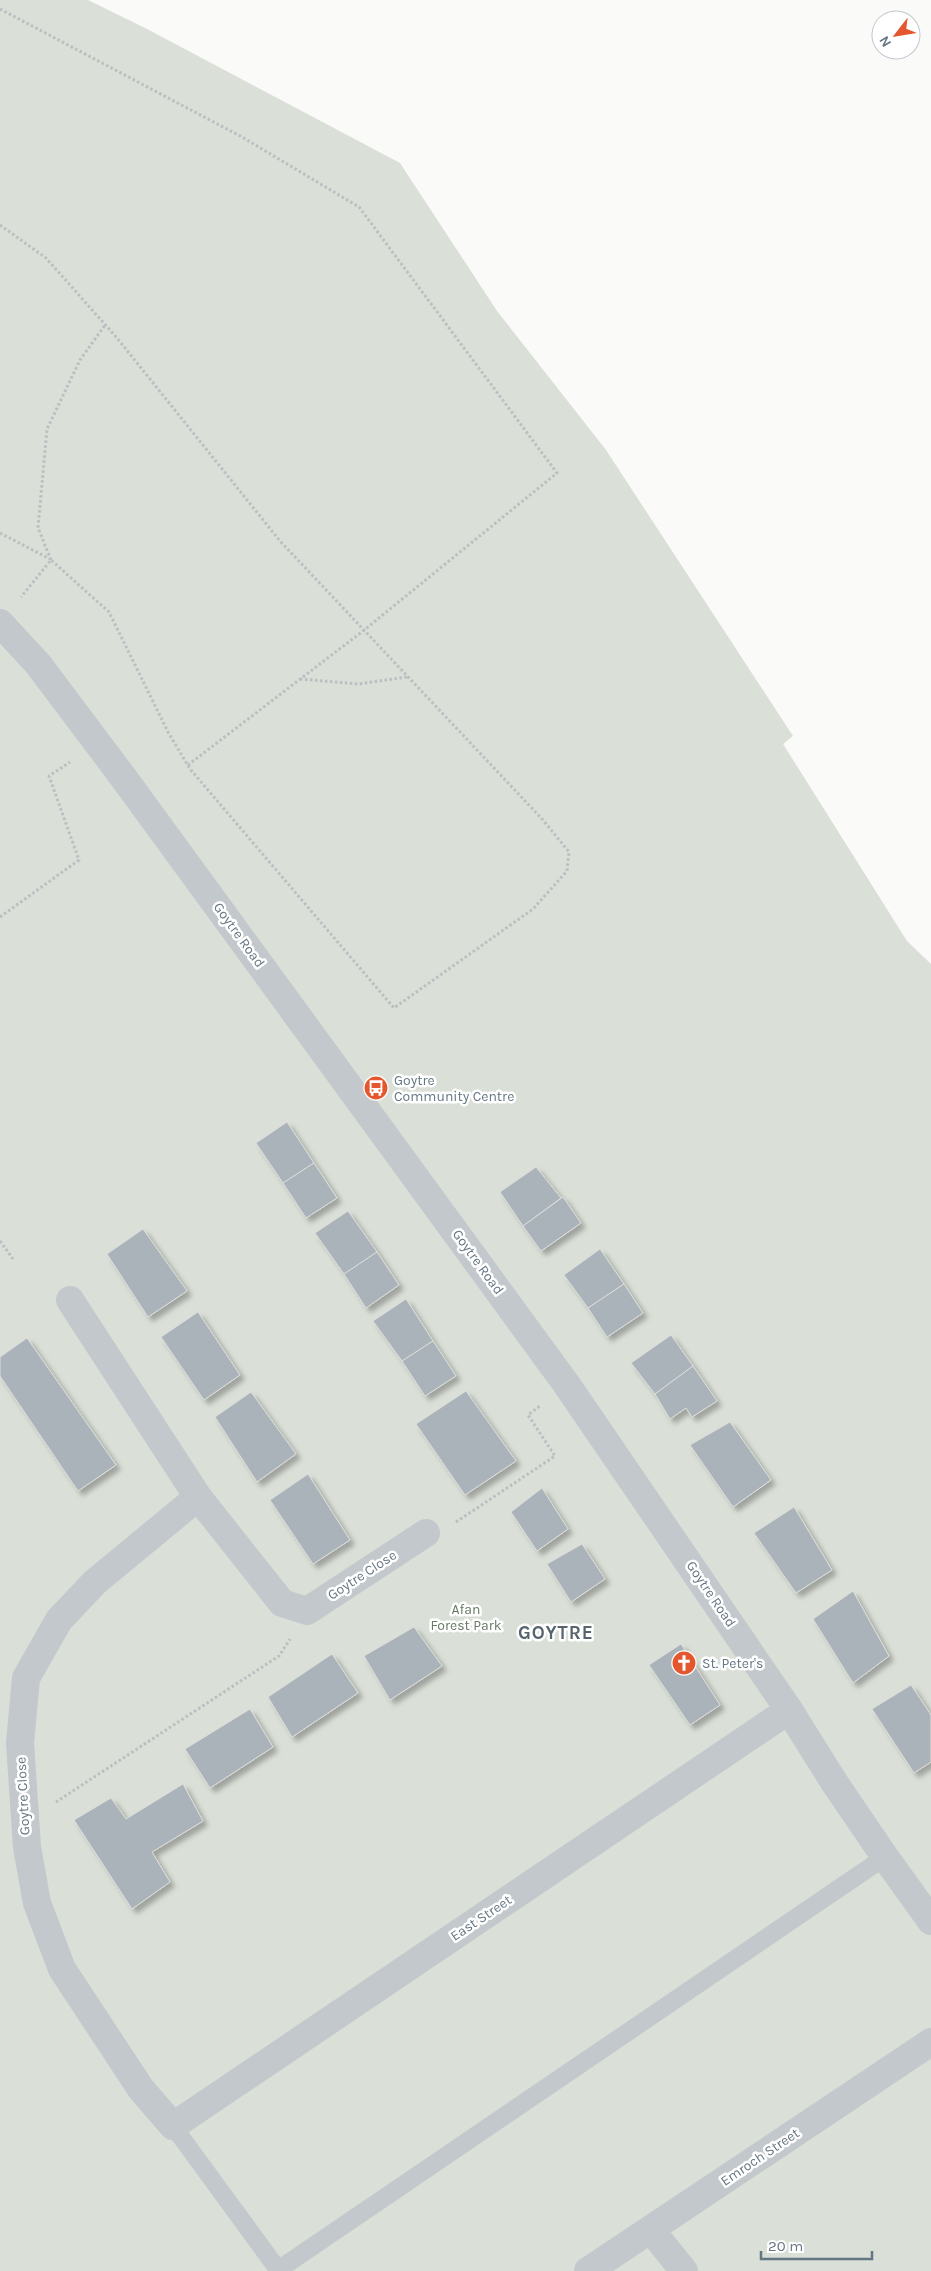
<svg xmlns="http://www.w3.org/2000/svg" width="931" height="2271" font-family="Karla,sans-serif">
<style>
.green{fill:#dadfd7}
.building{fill:#aab3b9;stroke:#dcdcda;filter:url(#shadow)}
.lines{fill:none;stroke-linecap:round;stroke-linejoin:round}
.path{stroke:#bbbfc2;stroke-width:3;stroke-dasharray:2.5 2.5;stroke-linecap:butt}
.service{stroke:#c3c8cc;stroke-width:18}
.minor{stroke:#c3c8cc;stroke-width:28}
.tertiary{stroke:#c3c8cc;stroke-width:28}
.labels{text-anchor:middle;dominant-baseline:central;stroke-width:5;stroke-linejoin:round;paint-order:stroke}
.street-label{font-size:14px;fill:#657683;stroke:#fff}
.poi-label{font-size:14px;fill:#657683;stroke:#fff;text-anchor:start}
.park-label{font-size:14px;fill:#687a64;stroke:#fff}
.district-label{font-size:19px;font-weight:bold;letter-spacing:1px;fill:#57646e;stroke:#fff}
</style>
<defs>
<filter id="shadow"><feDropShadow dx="4.5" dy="4.5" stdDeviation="2.5" flood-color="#0004"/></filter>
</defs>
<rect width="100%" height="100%" fill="#fafaf8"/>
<polygon class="green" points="0,0 88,0 147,29 400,163 497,311 606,450 793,736 783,744 907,941 931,964 931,2271 0,2271"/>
<g class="building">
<polygon points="287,1122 314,1163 283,1183 256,1143"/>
<polygon points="314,1163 337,1198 306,1218 283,1183"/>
<polygon points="536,1167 561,1198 523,1226 500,1192"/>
<polygon points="563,1197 581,1223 541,1251 523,1226"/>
<polygon points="348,1211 377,1252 344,1274 315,1233"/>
<polygon points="143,1229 187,1291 148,1317 107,1254"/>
<polygon points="600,1249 624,1284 588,1308 564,1275"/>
<polygon points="377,1252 399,1285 366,1308 344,1274"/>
<polygon points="624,1284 643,1313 607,1337 588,1308"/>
<polygon points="406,1299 433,1341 402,1361 373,1321"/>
<polygon points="198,1312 240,1375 204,1400 161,1337"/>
<polygon points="671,1335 693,1366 655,1394 631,1363"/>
<polygon points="27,1338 116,1465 78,1491 0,1376 0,1357"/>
<polygon points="433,1341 456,1376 425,1396 402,1361"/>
<polygon points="693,1366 717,1401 692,1417 686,1408 670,1419 655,1394"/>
<polygon points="466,1391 516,1461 465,1495 416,1424"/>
<polygon points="251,1392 296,1454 257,1482 215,1417"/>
<polygon points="730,1422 771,1480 733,1507 690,1445"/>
<polygon points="308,1474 350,1540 313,1564 270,1500"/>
<polygon points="542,1488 568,1529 537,1551 511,1512"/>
<polygon points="794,1507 832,1570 796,1593 754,1533"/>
<polygon points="582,1544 605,1579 571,1602 547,1564"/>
<polygon points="853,1591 889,1656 853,1683 813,1619"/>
<polygon points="414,1627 442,1666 390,1700 364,1656"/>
<polygon points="681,1644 720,1705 690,1725 649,1665"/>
<polygon points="332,1654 358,1693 292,1737 268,1697"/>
<polygon points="911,1685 931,1715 931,1762 914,1773 872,1709"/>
<polygon points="250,1709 273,1747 210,1788 185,1749"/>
<polygon points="183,1784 203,1821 152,1852 170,1882 132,1909 74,1820 111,1798 126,1819"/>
</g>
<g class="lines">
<g class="path">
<polyline points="0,9 242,137 359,207 557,473 363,631 188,765"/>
<polyline points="0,225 46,258 117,338 280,541 543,820 569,852 567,871 533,909 394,1008 190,769 168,732 109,612 51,560 21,597"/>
<polyline points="0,533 50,559"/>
<polyline points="51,560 38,528 47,429 80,360 105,325"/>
<polyline points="300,679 358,684 407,677"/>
<polyline points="0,917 79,860 49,776 70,762"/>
<polyline points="0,1241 13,1259"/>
<polyline points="456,1522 555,1456 528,1415 541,1405"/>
<polyline points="56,1802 279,1656 290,1639"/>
</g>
<g class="service">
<polyline points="173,2126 279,2271"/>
<polyline points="278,2270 885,1857"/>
</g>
<g class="minor">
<polyline points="70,1300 198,1497 282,1603 307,1611 426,1533"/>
<polyline points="198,1497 95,1582 59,1620 26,1678 20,1743 27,1847 37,1903 62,1969 141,2089 173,2126 789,1710"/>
<polyline points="651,2230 684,2271"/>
<polyline points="588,2271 931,2042"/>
</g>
<polyline class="tertiary" points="0,623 38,664 123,777 567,1385 789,1710 834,1782 885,1857 931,1921"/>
</g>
<defs>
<symbol id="bus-disc" viewBox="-11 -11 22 22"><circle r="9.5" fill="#e4572e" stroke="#fff"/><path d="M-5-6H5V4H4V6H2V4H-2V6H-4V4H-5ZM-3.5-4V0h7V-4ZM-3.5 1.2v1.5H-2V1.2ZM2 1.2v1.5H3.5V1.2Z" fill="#fff"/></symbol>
<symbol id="church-disc" viewBox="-11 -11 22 22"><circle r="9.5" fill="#e4572e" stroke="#fff"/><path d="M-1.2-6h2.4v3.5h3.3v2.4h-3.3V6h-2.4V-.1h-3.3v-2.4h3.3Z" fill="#fff"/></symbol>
</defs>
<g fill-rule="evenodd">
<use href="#bus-disc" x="362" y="1074" width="28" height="28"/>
<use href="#church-disc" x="670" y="1649" width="28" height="28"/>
</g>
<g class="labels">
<g class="street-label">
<text transform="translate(239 935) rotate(54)">Goytre Road</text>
<text transform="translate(478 1262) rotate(54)">Goytre Road</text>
<text transform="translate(362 1575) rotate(-33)">Goytre Close</text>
<text transform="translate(711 1594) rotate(56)">Goytre Road</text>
<text transform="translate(23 1796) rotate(-93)">Goytre Close</text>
<text transform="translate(481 1918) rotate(-34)">East Street</text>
<text transform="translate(760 2157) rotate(-34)">Emroch Street</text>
</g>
<g class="poi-label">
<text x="394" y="1080">Goytre<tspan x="394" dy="16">Community Centre</tspan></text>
<text x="702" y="1663">St. Peter's</text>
</g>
<g class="park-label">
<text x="466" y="1609">Afan<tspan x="466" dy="16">Forest Park</tspan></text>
</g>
<g class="district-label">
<text x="556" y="1633">GOYTRE</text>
</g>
</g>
<g transform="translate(896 35) rotate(239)"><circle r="24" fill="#ffffff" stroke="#c1c8cd"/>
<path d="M0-4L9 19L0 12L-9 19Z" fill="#e4572e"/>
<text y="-8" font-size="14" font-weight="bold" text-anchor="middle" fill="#657683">N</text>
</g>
<path d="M761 2251v8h111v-8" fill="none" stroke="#657683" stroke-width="2.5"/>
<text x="768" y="2251" font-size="15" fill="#657683" stroke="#ffffff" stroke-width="4" paint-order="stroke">20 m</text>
</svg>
